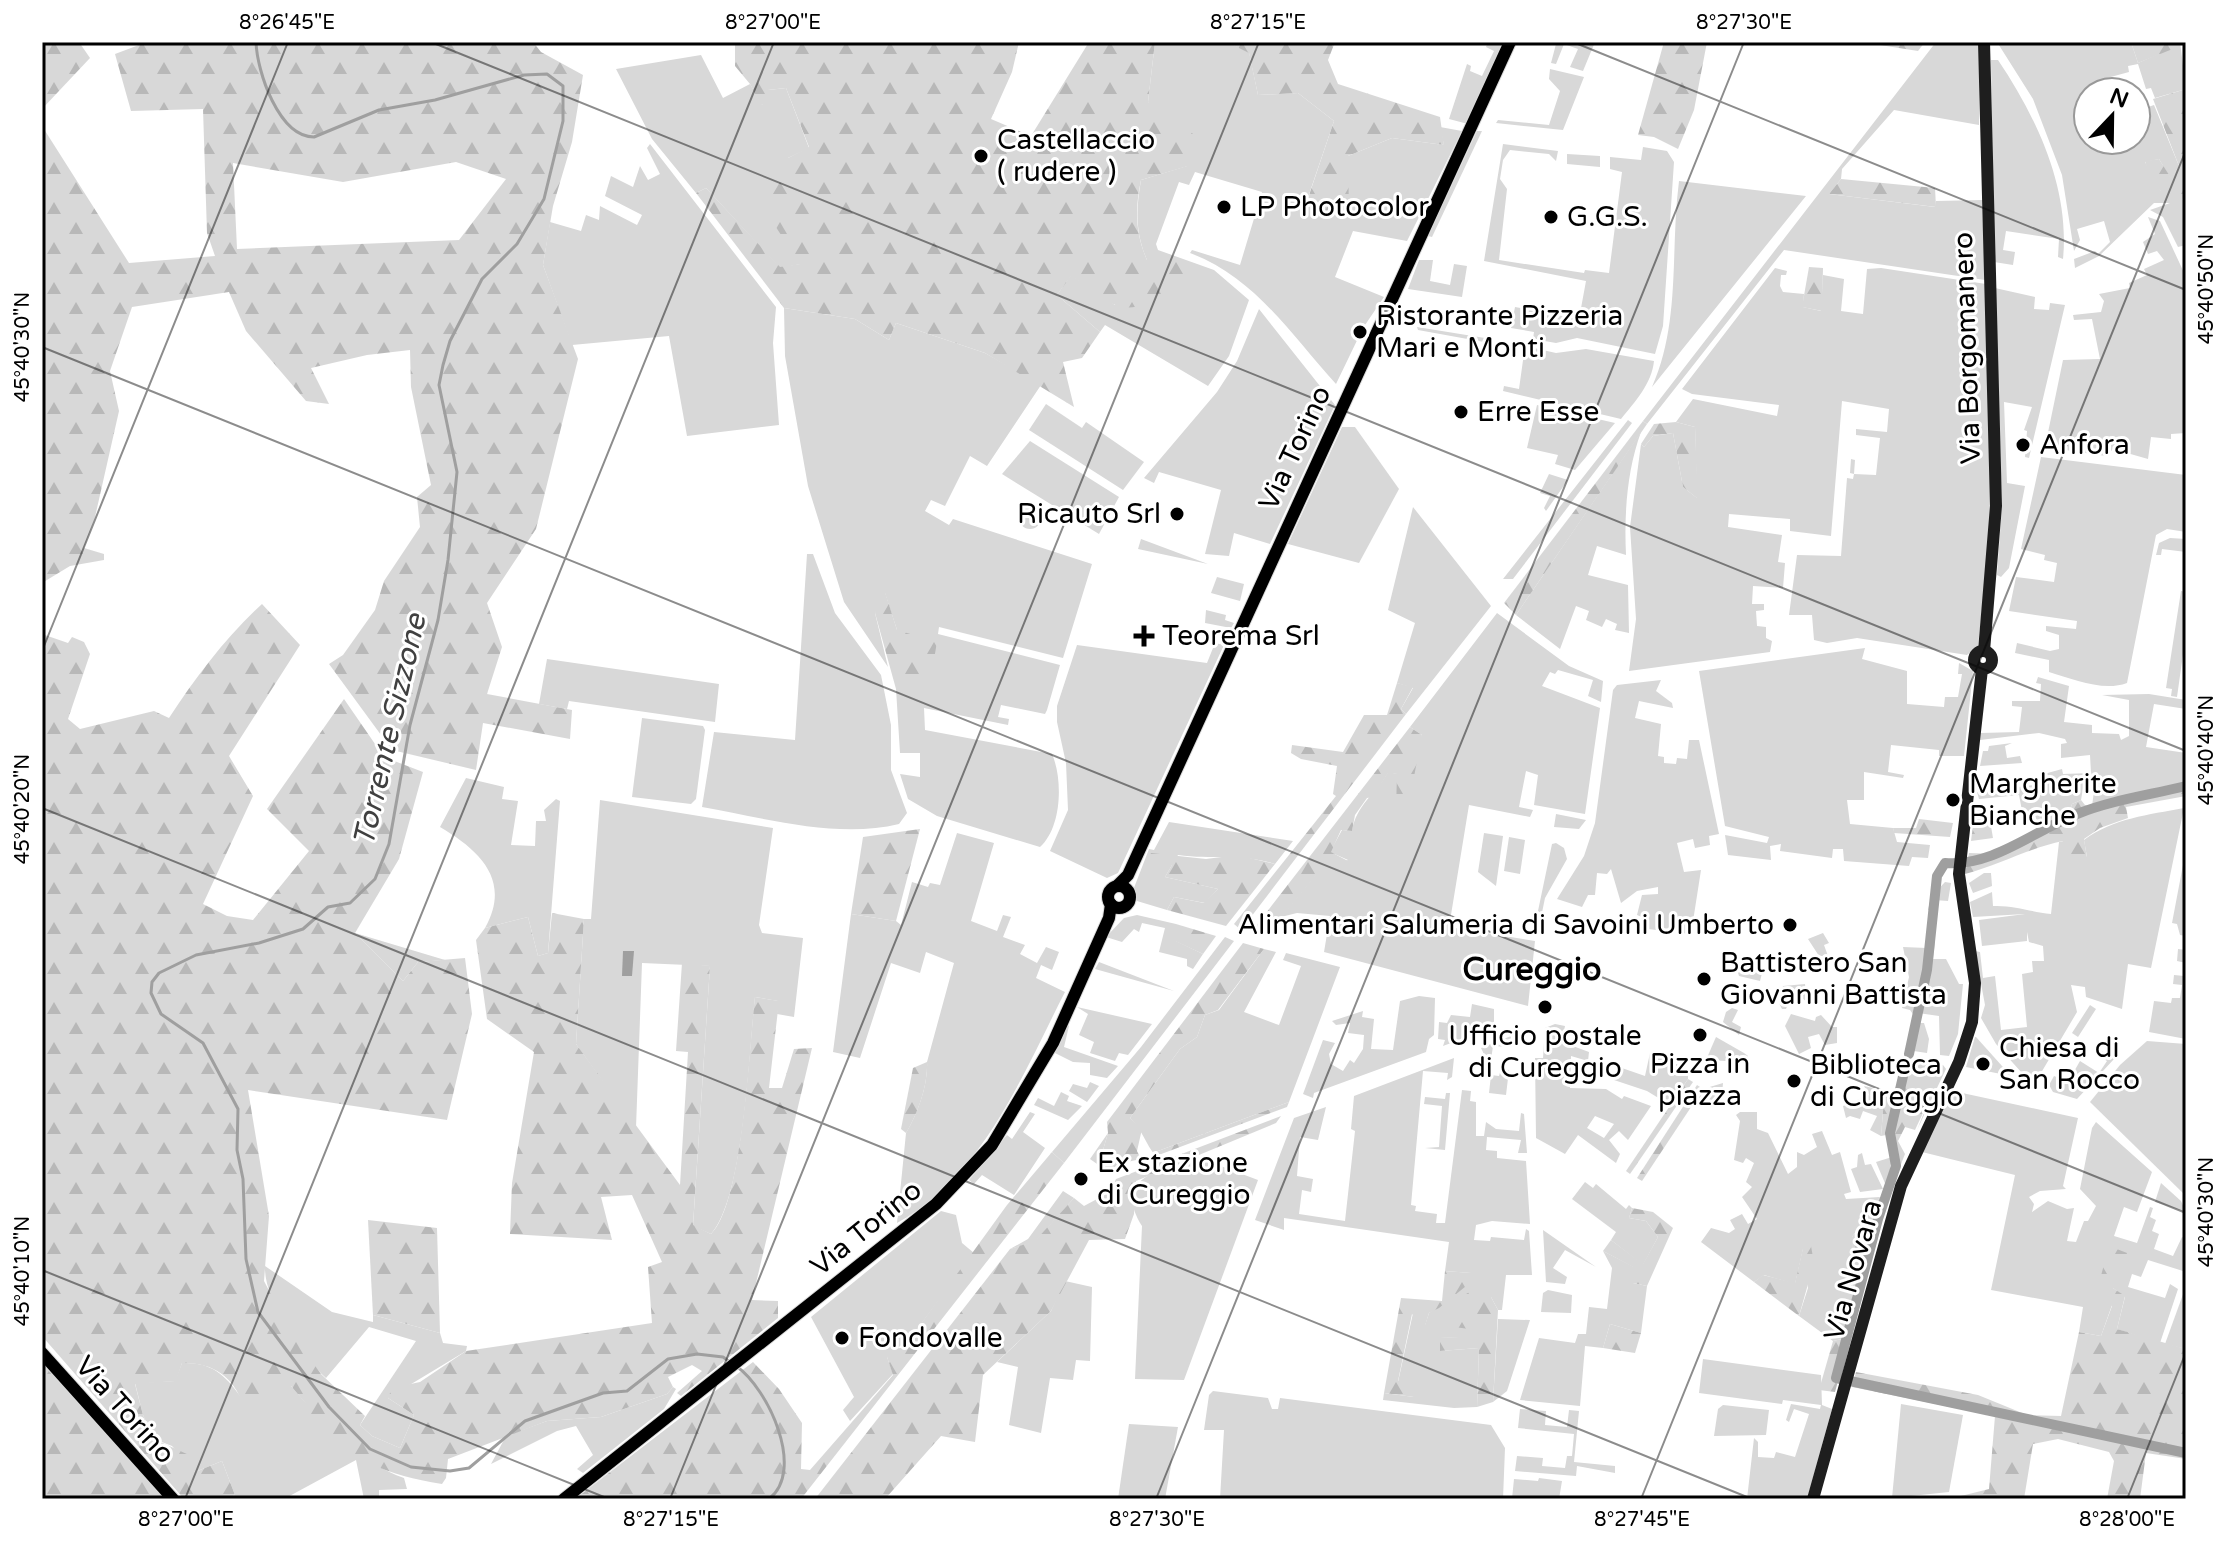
<svg xmlns="http://www.w3.org/2000/svg" width="2228" height="1541" font-family="'Varela Round',sans-serif">
<style>
.grass{fill:#d8d8d8;fill-rule:evenodd}
.forest{fill:url(#forest-firs);fill-rule:evenodd}
.water{fill:#9f9f9f}
.lines{fill:none;stroke-linecap:round;stroke-linejoin:round}
.stream{stroke:#9f9f9f;stroke-width:3}
.canal{stroke:#9f9f9f;stroke-width:10}
.primary-casing{stroke:#dbdbdb;stroke-width:14}
.secondary{stroke:#1e1e1e;stroke-width:12}
.primary{stroke:#000;stroke-width:12}
.ticks{fill:none;stroke:#000;stroke-width:2;stroke-opacity:0.45}
.poi-dot{fill:#000;stroke:#fff;stroke-width:3}
.labels{text-anchor:middle;dominant-baseline:central;stroke-width:6;stroke-linejoin:round;paint-order:stroke}
.poi-label{font-size:28px;fill:#000;stroke:#fff;text-anchor:start}
.street-label{font-size:28px;fill:#000;stroke:#fff}
.water-label{font-size:30px;font-style:italic;fill:#404040;stroke:#fff}
.quarter-label{font-size:32px;font-weight:bold;fill:#000;stroke:#fff}
.neatline{fill:none;stroke:#000;stroke-width:3}
.ticks-label{font-size:20px;text-anchor:middle;fill:#000}
</style>
<defs>
<pattern id="forest-firs" width="22" height="20" patternUnits="userSpaceOnUse" patternTransform="scale(2)"><rect width="22" height="20" fill="#d8d8d8"/><path d="M5 1l3.5 6h-7zM16 11l3.5 6h-7z" fill="#b8b8b8"/></pattern>
</defs>
<rect width="100%" height="100%" fill="#fff"/>
<g class="grass">
<path d="M1155 42H1227L1249 52 1258 95 1298 93 1334 121 1303 212 1348 156 1392 138 1444 145 1440 127 1462 131 1407 241 1353 231 1335 277 1384 297 1363 328 1336 384C1291 335 1255 277 1190 253L1192 250 1240 265 1262 192 1195 172 1189 185 1179 182 1156 244 1158 250 1214 270 1249 300 1229 356 1208 386 1105 325 1100 332 1057 295 1071 275 1115 305 1147 260C1135 232 1136 209 1141 180L1187 166 1148 102Z"/>
<polygon points="1488,42 1501,42 1501,47 1468,124 1449,119 1467,64 1471,66 1470,71 1482,76 1494,51 1486,47"/>
<polygon points="1552,42 1595,42 1583,71 1570,67 1578,49 1564,44 1556,64 1551,63 1556,44"/>
<polygon points="1936,42 1980,42 1979,125 1894,110 1842,169 1841,179 1829,194 1935,207 1936,201 1982,200 1985,280 1784,250 1647,424 1643,421"/>
<polygon points="1997,42 2131,42 2138,63 2174,47 2173,42 2180,42 2186,89 2155,98 2151,88 2146,89 2138,64 2128,66 2129,72 2107,78 2111,92 2088,92 2088,140 2136,140 2136,104 2142,102 2145,108 2154,105 2179,166 2171,179 2159,159 2145,162 2160,190 2182,200 2186,194 2186,245 2178,247 2163,217 2150,210 2170,203 2154,203 2099,256 2075,268 2074,259 2095,251 2098,254 2110,242 2104,221 2077,229 2080,240 2074,251 2062,175 2033,99"/>
<polygon points="701,55 723,98 750,84 762,105 768,90 786,88 809,148 788,158 801,264 780,268 706,188 696,193 652,139 616,69"/>
<path d="M1991 60H1998C2037 118 2070 188 2063 259L2058 257 2059 239 2006 231 2003 250 2015 252 2013 265 1994 262Z"/>
<polygon points="1550,69 1584,77 1563,130 1496,123 1498,120 1549,125 1560,91 1549,79"/>
<polygon points="1477,131 1482,131 1432,237 1428,236"/>
<polygon points="650,144 776,307 773,343 779,425 687,436 669,336 572,345 543,265 550,222 581,231 586,215 599,220 600,206 637,225 642,215 605,196 611,176 633,187 640,166 648,180 660,174 647,148"/>
<polygon points="1503,144 1558,151 1556,161 1549,154 1510,150 1503,160 1500,179 1507,189 1499,260 1584,273 1585,270 1609,273 1622,172 1610,169 1610,157 1641,160 1643,147 1667,151 1674,162 1663,326 1655,354 1577,338 1556,343 1533,339 1534,332 1511,328 1515,307 1579,319 1586,281 1484,261"/>
<polygon points="1567,154 1600,156 1600,167 1567,164"/>
<path d="M1679 181 1806 196 1652 387C1681 322 1670 250 1679 181Z"/>
<polygon points="2148,217 2160,221 2186,277 2186,433 2171,434 2171,439 2151,437 2148,459 2113,449 2106,456 2045,447 2063,360 2100,359 2092,319 2074,320 2073,315 2101,312 2104,301 2099,294 2130,288 2129,283 2147,275 2144,269 2164,260 2157,251 2148,254 2143,242 2155,234"/>
<polygon points="1419,260 1433,260 1430,281 1450,285 1454,264 1467,266 1462,297 1408,289"/>
<polygon points="1775,268 1787,271 1786,275 1781,275 1780,286 1783,292 1804,294 1803,307 1821,311 1823,275 1844,279 1841,311 1863,314 1867,269 1881,268 1986,284 1993,505 1978,646 1967,655 1857,638 1827,643 1814,640 1812,615 1789,615 1797,555 1841,556 1847,478 1853,479 1854,474 1850,473 1851,459 1855,460 1854,474 1876,475 1880,438 1856,435 1856,429 1887,432 1889,409 1842,401 1831,536 1790,531 1790,519 1729,514 1728,527 1782,535 1778,562 1785,563 1783,588 1753,586 1752,604 1764,604 1764,610 1756,611 1757,626 1766,627 1766,638 1772,641 1770,652 1629,671 1636,619 1630,527 1641,444 1644,447 1653,436 1673,433 1683,487 1697,498 1695,427 1676,422 1693,399 1777,416 1779,405 1692,394 1682,389"/>
<polygon points="1995,288 2035,297 2034,309 2049,310 2050,303 2065,305 2029,458 2025,457 2027,431 2024,430 2032,407 2004,402 2007,483 2025,486 2009,568 2001,577 1997,575 2002,506"/>
<path d="M784 308 855 319 889 340 896 323 985 353 1041 385 987 466 970 456 945 506 931 500 925 511 949 525 953 519 1092 564 1063 658 939 627 938 634 1060 665 1047 710 1045 714 1001 705 998 717 1009 719 1008 725 924 708 925 730 1052 754C1063 779 1062 827 1040 847L937 816 908 799 900 774 920 777V753H900L896 689 901 686 897 630 885 593 875 613 888 667 844 602 808 486 785 356Z"/>
<polygon points="1259,309 1335,405 1270,544 1234,533 1229,556 1205,554 1221,490 1159,472 1154,483 1144,478 1217,392 1237,361"/>
<polygon points="1417,327 1485,338 1484,342 1418,330"/>
<path d="M1525 346 1556 353 1586 349 1654 361C1652 383 1635 402 1621 419L1503 391 1504 386 1519 389Z"/>
<polygon points="1046,404 1082,428 1086,422 1144,462 1123,490 1029,430"/>
<polygon points="1537,405 1615,423 1575,470 1555,464 1558,455 1527,448"/>
<polygon points="1628,420 1632,423 1513,579 1503,579"/>
<polygon points="1342,427 1355,427 1399,489 1359,563 1288,544"/>
<path d="M1641 432C1627 470 1624 514 1626 555L1597 546 1588 575 1628 585 1629 633 1615 630 1617 624 1606 619 1602 627 1586 620 1589 611 1576 606 1560 649 1516 615Z"/>
<polygon points="1030,441 1119,497 1099,534 1002,474"/>
<path d="M2041 457 2186 475V532L2167 529 2156 535 2127 683C2103 692 2073 679 2049 672V660L2015 653 2017 643 2050 651 2059 649V635L2046 631V626L2076 629 2077 621 2009 611 2016 577 2054 582 2057 563 2044 560 2045 555 2021 549Z"/>
<polygon points="1549,474 1568,480 1546,511 1544,508 1550,496 1540,493"/>
<polygon points="1413,507 1491,606 1406,714 1401,709 1413,688 1397,683 1415,623 1388,610"/>
<circle cx="1030" cy="518" r="11"/>
<polygon points="2170,538 2186,539 2186,552 2162,549 2161,555 2156,555 2159,543"/>
<polygon points="1141,539 1208,564 1138,549"/>
<path d="M807 554H813L835 613 881 675 891 725V770L907 813 899 824C837 839 764 818 702 807L714 732 795 740Z"/>
<polygon points="1217,577 1244,584 1240,601 1211,593"/>
<polygon points="2181,591 2186,592 2186,633 2177,697 2171,696 2172,689 2166,688"/>
<polygon points="1206,610 1226,615 1225,620 1234,623 1231,628 1205,623"/>
<path d="M1497 613 1569 666 1603 681 1601 702 1588 696 1593 680 1558 670 1555 674 1550 672 1542 686 1600 708 1585 814 1534 805 1538 775 1526 771 1519 807 1533 810 1530 817 1469 805 1449 927 1535 941 1528 1006 1324 952 1330 916 1297 913 1281 917 1322 867 1348 860 1330 852 1342 830 1352 831C1356 805 1376 794 1388 772L1397 774 1422 735 1410 727Z"/>
<polygon points="1215,643 1224,645 1118,873 1107,878 1050,851 1068,810 1066,763 1057,722 1057,706 1077,645 1207,663"/>
<polygon points="1865,648 1862,659 1907,671 1907,704 1944,707 1945,697 1958,697 1962,674 1958,674 1959,663 1973,671 1964,756 1939,756 1939,750 1891,745 1888,772 1904,775 1903,778 1864,772 1864,800 1847,800 1850,824 1893,828 1897,842 1930,845 1928,858 1912,857 1909,866 1844,861 1843,849 1833,849 1832,858 1780,851 1781,844 1770,846 1771,860 1728,855 1725,835 1767,843 1769,837 1725,826 1699,671"/>
<polygon points="547,659 719,684 715,722 569,701 567,709 539,704"/>
<polygon points="2038,677 2069,686 2064,722 2092,725 2092,733 2119,734 2121,740 2129,736 2129,700 2102,695 2149,694 2186,700 2186,709 2154,704 2146,747 2186,753 2186,784 2092,806 2095,784 2084,782 2081,800 2072,804 2069,813 2039,827 2035,815 2023,816 2019,795 1979,799 1977,792 2035,785 2037,789 2045,790 2044,774 2062,769 2063,774 2091,773 2090,755 2061,758 2061,744 2067,743 2065,739 2039,733 1980,740 1980,733 2019,732 2022,707 2012,706 2012,701 2040,701 2041,684 2036,683"/>
<polygon points="1661,680 1656,691 1672,703 1673,708 1639,701 1635,718 1661,724 1658,756 1664,757 1664,763 1676,764 1677,758 1687,759 1689,740 1699,740 1719,834 1709,836 1710,845 1695,848 1693,839 1677,843 1684,872 1701,870 1691,934 1639,928 1642,917 1637,915 1642,895 1658,894 1658,887 1637,891 1621,903 1611,869 1607,874 1597,873 1595,895 1588,895 1582,907 1557,899 1584,856 1595,823 1613,690 1617,685"/>
<polygon points="642,718 703,726 705,730 696,799 691,804 632,797"/>
<polygon points="2012,743 2005,746 2007,758 2020,756 2022,763 1980,766 1983,751 1988,751 1989,746"/>
<path d="M466 778 504 787 502 799 518 801 511 845 535 846 536 821H546L544 810 556 799 560 801 548 953 538 956 528 917 485 928C512 880 479 850 440 827Z"/>
<path d="M600 800 773 828 759 925 762 933 803 938 794 1017 777 1014 778 1001 755 997C749 1051 744 1198 711 1234L693 1226 710 966 642 963 636 1128 576 1044 584 919H591Z"/>
<path d="M2184 808 2151 968 2128 964 2122 1009 2086 997 2085 987 2071 985 2077 1012 2038 1078 2030 1082 1996 1044 1981 1018 1985 1005 1975 951 1980 952 1983 978 1995 976 2001 1030 2027 1027 2022 974 2033 972 2032 961H2044L2043 946 2029 942 2027 932V941L1982 946 1979 920 2025 914 1973 917 1970 902 1992 892 1993 906C2013 905 2031 912 2051 914L2059 842 2064 841 2087 857 2084 840C2114 818 2148 815 2184 808Z"/>
<polygon points="1556,814 1586,820 1579,829 1554,827"/>
<path d="M1169 822 1293 841 1275 864C1242 853 1212 860 1178 855L1165 877 1218 889 1205 903 1174 897 1167 910 1137 901 1132 893 1149 849 1154 850Z"/>
<path d="M957 833 994 843 971 921 997 931 1003 915 1011 917 1003 937 1025 945 1020 954 1037 963 1046 947 1059 952 1052 970 1041 965 1036 978 1065 992C1023 1074 983 1176 897 1223L906 1133C918 1113 928 1085 927 1062L954 963 926 952 920 973 891 963 860 1058 833 1052 851 914 896 921 901 925 912 882 928 887 930 883 940 885Z"/>
<polygon points="1484,833 1503,836 1496,886 1478,872"/>
<polygon points="1509,837 1525,840 1520,874 1504,871"/>
<polygon points="1556,843 1564,848 1567,859 1545,898 1538,932 1534,930 1552,844"/>
<polygon points="2186,849 2186,936 2180,935 2177,924 2172,923"/>
<polygon points="1984,873 1991,873 1992,886 1973,893 1969,883"/>
<polygon points="1945,882 1951,883 1948,901 1934,900 1933,911 1928,910 1931,897"/>
<polygon points="1137,915 1176,924 1176,941 1203,954 1193,969 1187,966 1187,959 1159,952 1165,928 1142,923 1139,932 1134,929 1122,942 1106,937 1124,918"/>
<polygon points="355,933 445,960 418,962 403,981"/>
<polygon points="1823,933 1829,943 1824,945 1828,956 1819,956 1808,939"/>
<polygon points="1225,937 1234,941 1064,1163 1052,1152 1141,1047"/>
<polygon points="1929,942 1935,942 1933,959 1946,959 1959,984 1963,984 1958,1034 1949,1056 1940,1055 1939,1016 1918,1013 1918,1023 1924,1023 1929,1039 1927,1053 1907,1050 1915,1017 1910,1010 1902,1008 1909,977 1903,947 1927,948"/>
<path d="M1264 949 1276 952 1244 1012 1276 1024 1279 1025 1301 966 1283 960 1286 953 1340 967 1289 1102 1158 1151 1156 1156C1145 1144 1143 1130 1130 1118L1180 1049 1197 1037 1205 1015 1219 1010Z"/>
<polygon points="2178,949 2186,950 2186,1039 2149,1032 2154,1001 2171,1003 2172,998 2180,998 2182,985 2173,984 2174,975 2184,976 2186,963 2177,961"/>
<polygon points="1755,959 1762,973 1760,981 1739,976 1735,963"/>
<polygon points="1099,962 1174,991 1095,969"/>
<polygon points="1805,984 1807,1002 1798,995 1791,996 1786,1009 1782,1009 1779,1003 1783,986"/>
<polygon points="1419,996 1435,998 1434,1035 1429,1039 1426,1052 1314,1093 1313,1098 1303,1094 1323,1040 1335,1043 1329,1054 1331,1064 1343,1071 1350,1060 1354,1063 1363,1049 1364,1035 1348,1033 1350,1023 1336,1025 1332,1021 1363,1011 1362,1017 1374,1019 1371,1049 1393,1050 1400,1001"/>
<polygon points="1472,1004 1494,1009 1494,1027 1443,1046 1445,1040 1438,1039 1439,1022 1447,1023 1451,1015 1470,1017"/>
<polygon points="2090,1005 2096,1009 2078,1037 2072,1033"/>
<polygon points="1077,1007 1152,1024 1128,1055 1119,1053 1115,1061 1090,1053 1094,1042 1079,1035 1088,1014"/>
<polygon points="1732,1008 1738,1010 1732,1022 1741,1027 1739,1035 1723,1022 1726,1012"/>
<polygon points="1791,1014 1815,1021 1816,1017 1821,1015 1832,1027 1837,1027 1837,1043 1825,1045 1819,1034 1808,1037 1811,1048 1799,1054 1785,1026"/>
<path d="M1555 1024 1565 1026 1562 1042 1589 1052 1588 1061 1571 1056 1570 1088 1606 1089 1622 1099 1624 1096 1651 1106 1628 1140 1619 1131 1609 1140 1620 1154 1616 1163 1578 1135 1565 1154 1536 1138 1535 1058H1543L1545 1028ZM1595 1116 1614 1124 1604 1138 1587 1128Z"/>
<polygon points="1066,1025 1069,1026 1064,1047 1118,1066 1107,1078 1090,1075 1090,1063 1073,1062 1053,1052"/>
<polygon points="1511,1036 1510,1047 1493,1046 1490,1067 1481,1048"/>
<polygon points="1716,1037 1744,1053 1748,1056 1747,1062 1706,1060"/>
<polygon points="1975,1037 1976,1037 2011,1076 1966,1067"/>
<polygon points="2147,1041 2186,1044 2186,1196 2090,1102 2120,1065"/>
<polygon points="2099,1049 2114,1059 2077,1099 2053,1092 2049,1085 2054,1076 2068,1082 2080,1061 2099,1073 2107,1061 2096,1054"/>
<polygon points="1650,1053 1688,1069 1688,1079 1670,1105 1647,1091 1614,1080 1619,1067 1645,1076"/>
<polygon points="1454,1058 1452,1077 1447,1080 1448,1073 1423,1071 1411,1205 1416,1206 1415,1211 1437,1214 1436,1223 1445,1223 1462,1090 1471,1091 1470,1101 1476,1102 1476,1136 1484,1136 1486,1122 1496,1129 1519,1131 1521,1113 1524,1114 1527,1153 1518,1153 1521,1140 1487,1137 1486,1150 1497,1151 1497,1158 1526,1161 1530,1224 1492,1221 1476,1225 1474,1240 1490,1241 1491,1237 1524,1240 1526,1229 1529,1231 1532,1275 1506,1275 1502,1310 1498,1310 1491,1297 1477,1339 1440,1337 1440,1351 1479,1348 1477,1407 1454,1408 1383,1400 1384,1393 1414,1397 1398,1382 1413,1313 1425,1325 1429,1313 1471,1281 1471,1273 1445,1271 1449,1242 1284,1218 1284,1230 1255,1220 1294,1118 1326,1107 1318,1140 1300,1137 1297,1176 1313,1179 1311,1192 1302,1190 1299,1214 1345,1221 1355,1131 1351,1129 1354,1096"/>
<polygon points="1916,1060 1943,1065 1946,1069 1917,1130 1929,1100 1894,1093 1902,1068 1914,1070"/>
<polygon points="1501,1069 1509,1070 1506,1095 1489,1093 1491,1075 1499,1076"/>
<polygon points="1090,1082 1099,1086 1087,1102 1069,1091 1073,1084 1087,1088"/>
<polygon points="1723,1083 1721,1108 1697,1102 1703,1089"/>
<polygon points="1953,1091 2078,1118 2063,1186 2066,1189 2040,1191 2029,1197 2034,1204 2032,1212 2048,1201 2067,1209 2074,1208 2067,1241 2076,1242 2084,1221 2088,1221 2096,1206 2080,1189 2092,1128 2096,1122 2152,1172 2137,1212 2124,1207 2114,1236 2137,1243 2150,1207 2153,1208 2150,1217 2156,1220 2152,1231 2159,1234 2154,1249 2173,1256 2182,1237 2186,1239 2183,1271 2148,1260 2141,1277 2132,1274 2128,1287 2165,1298 2170,1284 2178,1289 2160,1343 2117,1329 2125,1297 2113,1288 2110,1246 2112,1305 2101,1336 2079,1332 2083,1307 1991,1290 2015,1175 1922,1152"/>
<polygon points="1061,1092 1069,1096 1067,1101 1082,1106 1068,1120 1034,1105 1038,1098 1054,1106"/>
<polygon points="1446,1093 1450,1093 1445,1150 1425,1148 1439,1147 1442,1106 1424,1104 1425,1097 1445,1099"/>
<polygon points="1869,1095 1884,1099 1881,1136 1870,1130 1877,1116 1863,1111 1860,1119 1850,1116 1846,1118 1843,1106"/>
<polygon points="1030,1112 1035,1114 1023,1132 1045,1148 1014,1195 982,1175 974,1184 969,1180 1007,1135 1012,1139"/>
<polygon points="1740,1112 1757,1112 1757,1129 1768,1133 1788,1174 1797,1167 1797,1152 1804,1155 1817,1147 1812,1134 1822,1131 1832,1155 1840,1152 1851,1192 1844,1194 1846,1199 1880,1197 1852,1237 1853,1311 1842,1339 1833,1341 1799,1316 1808,1288 1803,1249 1795,1284 1764,1275 1754,1282 1701,1242 1711,1228 1729,1233 1735,1229 1730,1220 1742,1214 1748,1224 1757,1219 1742,1197 1752,1187 1746,1182 1754,1163 1746,1158 1743,1163 1734,1160 1740,1121 1736,1115"/>
<polygon points="1108,1133 1103,1150 1127,1162 1107,1171 1090,1159"/>
<polygon points="1862,1153 1865,1165 1871,1164 1883,1189 1860,1192 1851,1169 1857,1167 1858,1155"/>
<path d="M1194 1156 1258 1180 1184 1380 1135 1379 1142 1226C1112 1178 1159 1171 1194 1156Z"/>
<polygon points="1892,1157 1887,1188 1876,1162"/>
<polygon points="1585,1182 1593,1188 1596,1184 1626,1209 1629,1205 1632,1208 1629,1218 1646,1221 1658,1237 1643,1265 1611,1240 1616,1232 1572,1199"/>
<polygon points="2161,1183 2181,1201 2186,1212 2155,1202"/>
<polygon points="1063,1191 1074,1198 1035,1242 1010,1249 1028,1239"/>
<polygon points="941,1211 956,1215 962,1243 974,1253 912,1336 887,1357 893,1374 850,1421 843,1410 854,1397 811,1317"/>
<polygon points="1543,1230 1596,1267 1565,1250 1553,1268 1567,1277 1565,1284 1546,1282"/>
<polygon points="1603,1251 1634,1267 1633,1283 1647,1286 1641,1333 1610,1324 1603,1348 1585,1346 1580,1406 1520,1400 1539,1338 1575,1343 1578,1334 1586,1334 1589,1307 1607,1309 1612,1268"/>
<path d="M265 1266 332 1312 373 1322V1315L440 1333 443 1343 467 1346 466 1351 388 1398 414 1415 400 1448 372 1436 360 1425 416 1341 369 1327 326 1378C302 1356 263 1298 265 1266Z"/>
<polygon points="1065,1281 1092,1287 1090,1361 1076,1360 1073,1380 1050,1378 1041,1433 1009,1425 1018,1367 997,1362 1051,1311"/>
<polygon points="2186,1286 2186,1349 2165,1344"/>
<polygon points="1548,1290 1572,1295 1571,1313 1541,1312 1543,1293"/>
<polygon points="1498,1319 1530,1320 1507,1391 1493,1402"/>
<polygon points="1703,1359 1821,1375 1822,1405 1832,1409 1807,1499 1747,1499 1754,1438 1758,1442 1758,1457 1774,1458 1776,1452 1795,1457 1809,1414 1794,1409 1789,1422 1786,1420 1791,1404 1820,1409 1821,1405 1783,1400 1782,1404 1699,1393"/>
<path d="M182 1363C210 1362 224 1373 240 1396L291 1386C317 1417 365 1466 404 1478L407 1489 379 1490V1499H364L356 1460 284 1499H226L235 1495 222 1461 195 1472 172 1446 154 1439 143 1415 135 1383 175 1381Z"/>
<polygon points="673,1387 676,1389 664,1409 583,1473 577,1469 593,1455 576,1426 557,1431 491,1464 506,1436 547,1421 601,1417 667,1394"/>
<polygon points="1213,1391 1268,1398 1272,1409 1278,1409 1280,1398 1491,1425 1505,1448 1503,1499 1220,1499 1224,1430 1204,1430 1209,1395"/>
<polygon points="1901,1404 1963,1415 1949,1492 1892,1498"/>
<polygon points="1723,1405 1769,1410 1766,1435 1714,1436 1718,1409"/>
<polygon points="1520,1409 1546,1411 1545,1425 1567,1427 1569,1410 1579,1411 1574,1462 1615,1466 1615,1473 1577,1466 1576,1476 1515,1471 1517,1456 1543,1458 1542,1466 1565,1468 1567,1456 1572,1456 1574,1434 1518,1428"/>
<polygon points="1129,1424 1178,1427 1165,1499 1118,1499"/>
<polygon points="1539,1478 1562,1481 1559,1499 1512,1499 1514,1479 1538,1481"/>
</g>
<g class="forest">
<polygon points="42,42 79,42 90,58 42,109"/>
<path d="M147 42H533L541 52 583 75 572 142 553 206 543 265 578 359 536 529 487 603 502 647 487 694 572 710 570 739 483 723 476 770 392 750 329 664 343 655 375 610 384 581 420 527 417 497 431 485 411 387 410 350 367 355 311 368 329 404 306 401 246 331 229 292 132 307 110 371 119 411 95 517 84 548 104 554V560L70 566 42 583V126L129 263 215 256 207 233 203 109 131 111 115 54ZM456 162 506 179 459 240 237 249 233 163 343 182Z"/>
<path d="M735 42H1019L1012 72 991 119 1031 136 1089 42H1155L1148 102 1203 141 1188 166 1141 180C1135 209 1135 232 1147 260 1167 256 1175 253 1185 273 1168 291 1141 317 1113 304 1098 298 1085 284 1071 276L1057 295 1100 332 1082 358 1063 362 1074 407 985 353 896 323 889 340 855 319 784 308 696 193 706 188 780 267 800 264 751 189 788 158 809 147 786 88 768 90V102L761 105 750 84 735 66Z"/>
<polygon points="1227,42 1335,42 1328,60 1338,84 1440,117 1444,145 1392,138 1348,156 1349,214 1303,213 1334,121 1298,93 1258,95 1249,53"/>
<polygon points="1664,42 1707,42 1694,110 1678,149 1654,137 1638,135"/>
<polygon points="1881,42 1925,42 1918,51 1880,45"/>
<polygon points="2131,42 2173,42 2175,48 2138,63"/>
<polygon points="2186,89 2186,194 2182,200 2170,203 2160,190 2153,189 2145,161 2159,159 2171,178 2179,166 2153,99"/>
<polygon points="1841,179 1935,188 1936,207 1829,194"/>
<polygon points="1809,267 1823,268 1822,311 1802,307"/>
<polygon points="1643,421 1647,424 1516,615 1504,603"/>
<polygon points="1676,422 1695,427 1698,499 1683,487 1673,433 1653,436 1644,447 1641,444 1654,424"/>
<polygon points="885,592 897,630 937,642 929,688 896,689 875,613 876,604"/>
<path d="M262 604 300 645 229 756 253 796 203 904 227 916 253 920 309 851 267 809 344 699 384 757 423 772 399 859 355 933 403 981 418 962 465 958 472 1014 447 1120 248 1090 269 1216 264 1281 291 1333 321 1374 365 1416 360 1425 372 1436 400 1448 414 1415 388 1398 392 1388 420 1382 466 1351 652 1323 648 1267 662 1262 632 1195 601 1197 612 1240 510 1234 512 1183 534 1052 487 1019 476 940 485 928 528 917 538 956 548 953 552 913 584 919 576 1044 680 1185 688 1052 676 1051 682 963 710 966 693 1225 711 1234C743 1203 749 1047 755 997L779 1001 769 1088H782L794 1049 812 1048 752 1300 778 1301V1318L681 1396 677 1393 702 1371 692 1365 668 1377 673 1387 667 1394 601 1417 547 1421 448 1459 446 1478 442 1484C385 1475 357 1460 311 1428L307 1405 291 1386 286 1395 243 1405C234 1376 211 1362 182 1363L176 1381 135 1384 143 1415 154 1439 189 1455 195 1472 222 1461 235 1495 226 1499H184L42 1336V634L68 643 72 637 84 642 90 654 68 719 80 729 154 711 169 718C196 677 226 637 262 604Z"/>
<polygon points="1397,683 1413,687 1401,709 1406,714 1241,930 1234,924 1336,796 1333,794 1337,766 1301,759 1291,753 1292,745 1343,752 1364,715 1387,715"/>
<polygon points="1410,727 1422,735 1408,808 1396,810 1397,774 1388,773 1381,784 1381,796 1367,798 1355,815 1352,831 1341,830 1331,852 1348,861 1346,868 1322,868 1268,934 1252,931"/>
<path d="M2186 784V796L2126 807 2128 818 2100 828 2084 839 2087 858 2065 857 2063 841C2029 848 1999 865 1965 874L1969 853 1998 854 2028 843 2072 820 2069 813 2072 804 2081 800 2085 805 2092 806Z"/>
<polygon points="1988,809 1993,838 1971,841 1975,810"/>
<polygon points="1919,819 1953,823 1950,837 1894,833 1893,828 1916,828"/>
<polygon points="920,829 896,921 851,914 863,837"/>
<polygon points="1151,853 1206,859 1237,855 1275,864 1226,926 1167,910 1174,897 1204,903 1218,889 1165,877 1172,865 1148,860"/>
<polygon points="1176,924 1216,936 1203,954 1175,941"/>
<polygon points="1243,943 1264,949 1218,1010 1205,1015 1197,1037 1180,1049 1130,1118 1142,1129 1137,1151 1141,1159 1127,1162 1103,1150 1108,1133 1107,1122"/>
<path d="M927 1062C928 1085 918 1113 906 1133L901 1129 913 1068Z"/>
<polygon points="1688,1079 1693,1082 1630,1174 1626,1171"/>
<polygon points="1905,1083 1922,1085 1929,1100 1915,1130 1905,1127 1898,1141 1905,1154 1891,1189 1887,1188 1893,1168 1886,1135 1881,1136 1884,1099 1869,1095 1864,1086 1900,1094"/>
<polygon points="1697,1085 1703,1089 1642,1181 1637,1178"/>
<polygon points="1289,1102 1287,1107 1156,1156 1158,1151"/>
<polygon points="1281,1116 1276,1123 1136,1181 1134,1214 1125,1239 1089,1240 1051,1311 983,1375 975,1442 941,1436 885,1499 815,1499 1010,1249 1035,1241 1074,1198 1084,1206 1110,1192 1116,1179"/>
<polygon points="1052,1152 1064,1163 801,1499 575,1499 753,1362 779,1389 802,1423 801,1469 810,1470 893,1375 887,1357 888,1349 901,1348 912,1336 1007,1205"/>
<polygon points="1889,1196 1835,1392 1819,1390 1833,1341 1842,1339 1853,1310 1852,1237 1880,1197"/>
<polygon points="1632,1208 1653,1212 1673,1228 1647,1286 1633,1283 1633,1267 1603,1251 1611,1240 1643,1264 1658,1237 1646,1221 1629,1218"/>
<polygon points="368,1220 437,1228 440,1333 373,1315"/>
<polygon points="1811,1246 1814,1263 1799,1316 1754,1282 1763,1275 1795,1283 1803,1248"/>
<polygon points="2109,1246 2127,1253 2113,1288 2125,1296 2117,1329 2186,1349 2186,1459 2146,1453 2140,1499 2107,1499 2114,1461 2109,1452 2058,1439 2033,1444 2024,1499 1949,1499 1989,1489 1995,1416 1852,1387 1856,1372 1978,1395 2027,1415 2061,1416 2079,1332 2101,1336 2112,1306 2095,1298"/>
<polygon points="1445,1271 1472,1273 1471,1282 1439,1308 1429,1313 1425,1326 1412,1314 1398,1381 1416,1382 1414,1397 1384,1393 1401,1298 1442,1301"/>
<polygon points="1475,1289 1491,1297 1498,1310 1493,1402 1477,1407 1479,1348 1440,1351 1440,1337 1477,1338 1477,1330 1454,1327 1466,1294"/>
<polygon points="1610,1324 1641,1333 1635,1353 1603,1348"/>
<polygon points="42,1359 167,1499 42,1499"/>
</g>
<polygon class="water" points="623,951 634,951 632,976 622,976"/>
<g class="lines">
<g class="stream">
<path d="M256 42C257 72 279 137 314 137L379 110 435 100 524 75 547 74 563 86V121L544 199 517 244 482 279 450 341 443 365 439 385 457 472 448 560 438 620 410 725 389 844 375 879 350 903 328 907 303 929 259 943 196 955 159 973 152 982 151 993 161 1014 203 1043 238 1109 237 1150 243 1179 246 1259 258 1312 329 1407 370 1449 411 1467 450 1471 469 1468 525 1421 603 1393 627 1391 668 1359 697 1354 723 1357 730 1362"/>
<path d="M736 1366C768 1388 806 1470 769 1499"/>
</g>
<g class="canal">
<path d="M1909 1054 1927 970 1937 876 1945 863C1993 867 2035 830 2077 814 2112 800 2150 795 2186 786"/>
<polyline points="1904,1072 1890,1133 1896,1166 1878,1219 1836,1378 2186,1453"/>
</g>
<defs>
<g id="primary">
<polyline points="1118,885 1128,875 1510,42"/>
<circle cx="1119" cy="897" r="11"/>
<polyline points="42,1353 173,1499"/>
<polyline points="564,1499 936,1204 992,1145 1053,1043 1109,918 1111,904"/>
</g>
</defs>
<use href="#primary" class="primary-casing"/>
<g class="secondary">
<polyline points="1984,651 1996,506 1984,42"/>
<circle cx="1983" cy="660" r="9"/>
<polyline points="1813,1499 1901,1186 1959,1062 1972,1022 1975,983 1959,874 1982,669"/>
</g>
<use href="#primary" class="primary"/>
</g>
<path class="ticks" d="M431 42 2186 751M1573 42 2186 290M42 347 2186 1213M42 651 288 42M42 808 1752 1499M42 1270 609 1499M185 1499 774 42M670 1499 1259 42M1156 1499 1744 42M1641 1499 2186 150M2127 1499 2186 1352"/>
<g class="poi-dot">
<circle cx="981" cy="156" r="8"/>
<circle cx="1224" cy="207" r="8"/>
<circle cx="1551" cy="217" r="8"/>
<circle cx="1360" cy="332" r="8"/>
<circle cx="1461" cy="412" r="8"/>
<circle cx="2023" cy="445" r="8"/>
<circle cx="1177" cy="514" r="8"/>
<path d="M1140 624h8v8h8v8h-8v8h-8v-8h-8v-8h8z"/>
<circle cx="1953" cy="800" r="8"/>
<circle cx="1790" cy="925" r="8"/>
<circle cx="1704" cy="979" r="8"/>
<circle cx="1545" cy="1007" r="8"/>
<circle cx="1700" cy="1035" r="8"/>
<circle cx="1983" cy="1064" r="8"/>
<circle cx="1794" cy="1081" r="8"/>
<circle cx="1081" cy="1179" r="8"/>
<circle cx="842" cy="1338" r="8"/>
</g>
<g class="labels">
<g class="poi-label">
<text x="997" y="140">Castellaccio<tspan x="997" dy="32">( rudere )</tspan></text>
<text x="1240" y="207">LP Photocolor</text>
<text x="1567" y="217">G.G.S.</text>
<text x="1376" y="316">Ristorante Pizzeria<tspan x="1376" dy="32">Mari e Monti</tspan></text>
<text x="1477" y="412">Erre Esse</text>
<text x="2039" y="445">Anfora</text>
<text x="1161" y="514" text-anchor="end">Ricauto Srl</text>
<text x="1162" y="636">Teorema Srl</text>
<text x="1969" y="784">Margherite<tspan x="1969" dy="32">Bianche</tspan></text>
<text x="1774" y="925" text-anchor="end">Alimentari Salumeria di Savoini Umberto</text>
<text x="1720" y="963">Battistero San<tspan x="1720" dy="32">Giovanni Battista</tspan></text>
<text x="1545" y="1036" text-anchor="middle">Ufficio postale<tspan x="1545" dy="32">di Cureggio</tspan></text>
<text x="1999" y="1048">Chiesa di<tspan x="1999" dy="32">San Rocco</tspan></text>
<text x="1700" y="1064" text-anchor="middle">Pizza in<tspan x="1700" dy="32">piazza</tspan></text>
<text x="1810" y="1065">Biblioteca<tspan x="1810" dy="32">di Cureggio</tspan></text>
<text x="1097" y="1163">Ex stazione<tspan x="1097" dy="32">di Cureggio</tspan></text>
<text x="858" y="1338">Fondovalle</text>
</g>
<g class="street-label">
<text transform="translate(1967 348) rotate(-92)">Via Borgomanero</text>
<text transform="translate(1295 448) rotate(-65)">Via Torino</text>
<text transform="translate(866 1228) rotate(-39)">Via Torino</text>
<text transform="translate(1853 1270) rotate(-74)">Via Novara</text>
<text transform="translate(125 1410) rotate(48)">Via Torino</text>
</g>
<g class="water-label">
<text transform="translate(390 730) rotate(-77)">Torrente Sizzone</text>
</g>
<g class="quarter-label">
<text x="1532" y="970">Cureggio</text>
</g>
</g>
<rect width="2228" height="1541" fill="none" stroke="#ffffff" stroke-width="88"/>
<g transform="translate(2112 116) rotate(22)"><circle r="38" fill="#ffffff" stroke="#999999" stroke-width="2"/>
<path d="M0-6L14 30L0 20L-14 30Z" fill="#000000"/>
<text y="-12" font-size="22" font-weight="bold" text-anchor="middle" fill="#000000">N</text>
</g>
<rect x="44" y="44" width="2140" height="1453" class="neatline"/>
<g class="ticks-label">
<text x="287" y="29">8°26'45"E</text>
<text x="773" y="29">8°27'00"E</text>
<text x="1258" y="29">8°27'15"E</text>
<text x="1744" y="29">8°27'30"E</text>
<text transform="translate(2206 289) rotate(-90)" y="7">45°40'50"N</text>
<text transform="translate(22 347) rotate(-90)" y="7">45°40'30"N</text>
<text transform="translate(2206 750) rotate(-90)" y="7">45°40'40"N</text>
<text transform="translate(22 809) rotate(-90)" y="7">45°40'20"N</text>
<text transform="translate(2206 1212) rotate(-90)" y="7">45°40'30"N</text>
<text transform="translate(22 1271) rotate(-90)" y="7">45°40'10"N</text>
<text x="186" y="1526">8°27'00"E</text>
<text x="671" y="1526">8°27'15"E</text>
<text x="1157" y="1526">8°27'30"E</text>
<text x="1642" y="1526">8°27'45"E</text>
<text x="2127" y="1526">8°28'00"E</text>
</g>
</svg>
